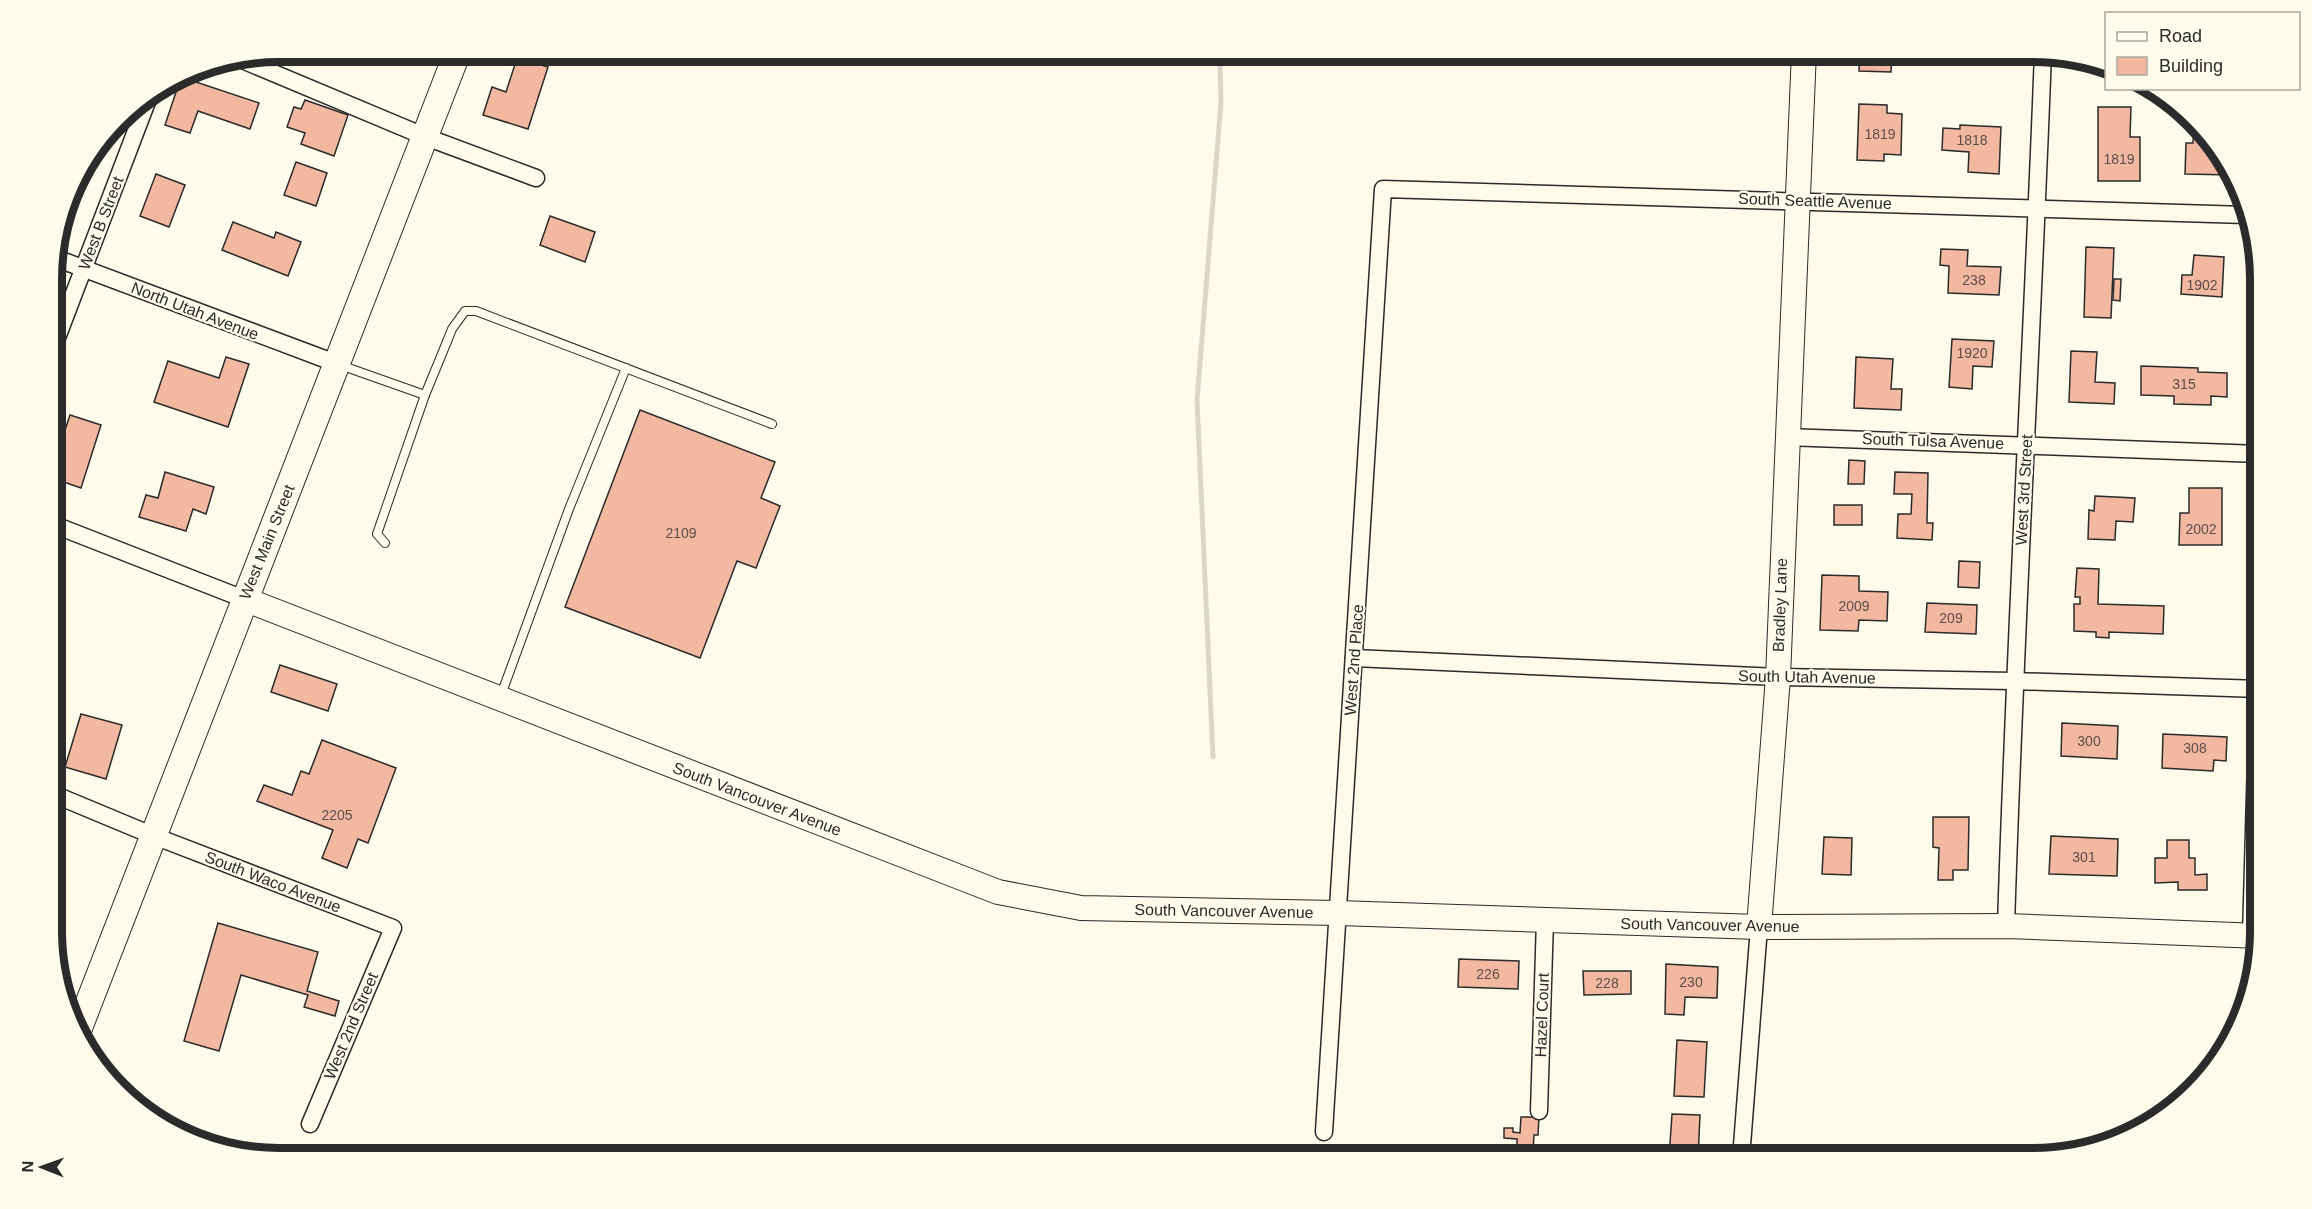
<svg xmlns="http://www.w3.org/2000/svg" width="2312" height="1209" font-family="Arial,sans-serif">
<style>
.lines{fill:none;stroke-linecap:round;stroke-linejoin:round}
.stream{stroke:#d8d7c9;stroke-width:5}
.building{fill:#f2b8a0;stroke:#2b2b2b;stroke-width:1.5}
.lane-casing{stroke:#2b2b2b;stroke-width:10}
.street-casing{stroke:#2b2b2b;stroke-width:19}
.secondary-casing{stroke:#2b2b2b;stroke-width:26}
.primary-casing{stroke:#2b2b2b;stroke-width:28}
.lane{stroke:#fdfbea;stroke-width:8}
.street{stroke:#fdfbea;stroke-width:16}
.secondary{stroke:#fdfbea;stroke-width:24}
.primary{stroke:#fdfbea;stroke-width:26}
.labels{text-anchor:middle;dominant-baseline:central;stroke-width:4.5;stroke-linejoin:round;paint-order:stroke}
.number-label{font-size:14px;fill:#5d4e48}
.street-label{font-size:16px;fill:#2b2b2b;stroke:#fdfbea}
.rim{fill:none;stroke:#2b2b2b;stroke-width:8}
</style>
<rect width="100%" height="100%" fill="#fdfbea"/>
<g class="lines">
<polyline class="stream" points="1213,757 1197,400 1221,102 1220,63 1216,51"/>
</g>
<g class="building">
<polygon points="343,51 362,51 360,57"/>
<polygon points="1860,51 1892,51 1891,72 1859,71"/>
<polygon points="517,58 548,67 528,129 483,115 492,87 506,92"/>
<polygon points="181,77 259,103 250,129 198,111 190,133 165,125"/>
<polygon points="305,100 348,115 334,156 301,144 305,133 287,127 294,107 301,109"/>
<polygon points="1859,104 1887,105 1887,113 1902,114 1901,155 1884,154 1884,161 1857,160"/>
<polygon points="2098,107 2131,107 2130,137 2140,137 2140,181 2098,181"/>
<polygon points="1960,125 2001,127 1999,174 1968,172 1969,152 1942,150 1943,128 1960,129"/>
<polygon points="2194,127 2201,127 2222,152 2231,175 2185,174 2186,143 2193,143"/>
<polygon points="296,162 327,173 316,206 284,195"/>
<polygon points="156,174 185,185 169,227 140,216"/>
<polygon points="550,216 595,232 585,262 540,245"/>
<polygon points="233,222 274,238 276,232 301,242 288,276 222,250"/>
<polygon points="2086,247 2114,248 2111,318 2084,317"/>
<polygon points="1941,249 1968,250 1967,266 2001,267 1999,295 1948,293 1949,266 1940,265"/>
<polygon points="2194,255 2224,257 2222,297 2181,294 2182,275 2192,275"/>
<polygon points="2114,279 2121,279 2120,301 2113,300"/>
<polygon points="1952,339 1994,341 1992,367 1973,366 1972,389 1949,387"/>
<polygon points="2071,351 2097,352 2095,382 2115,383 2114,404 2069,402"/>
<polygon points="226,357 249,364 228,427 154,402 168,361 219,378"/>
<polygon points="1856,357 1893,359 1891,389 1902,389 1901,410 1854,408"/>
<polygon points="2141,366 2198,368 2198,372 2227,373 2227,397 2211,396 2211,405 2174,404 2174,396 2141,395"/>
<polygon points="640,410 775,462 761,498 780,506 756,568 737,561 700,658 565,607"/>
<polygon points="70,415 101,425 81,488 52,478 52,470"/>
<polygon points="1849,460 1865,461 1864,484 1848,484"/>
<polygon points="165,472 214,487 206,514 193,509 186,531 139,517 146,495 158,498"/>
<polygon points="1895,472 1928,473 1927,523 1933,523 1932,540 1897,538 1898,514 1911,514 1912,494 1894,494"/>
<polygon points="2189,488 2222,488 2222,545 2179,545 2180,513 2189,513"/>
<polygon points="2095,496 2135,498 2133,522 2116,521 2115,540 2088,539 2089,510 2094,511"/>
<rect x="1834" y="505" width="28" height="20"/>
<polygon points="1959,561 1980,562 1979,588 1958,587"/>
<polygon points="2077,568 2099,569 2098,604 2164,606 2163,634 2109,632 2109,638 2096,637 2096,632 2074,631 2074,604 2080,604 2080,597 2075,597"/>
<polygon points="1822,575 1859,576 1859,591 1888,592 1887,621 1859,620 1858,631 1820,630"/>
<polygon points="1927,603 1977,605 1976,634 1925,632"/>
<polygon points="280,665 337,684 328,711 271,692"/>
<polygon points="81,714 122,725 106,779 65,767"/>
<polygon points="2062,723 2118,726 2117,759 2061,756"/>
<polygon points="2163,734 2227,737 2226,761 2214,760 2213,771 2162,768"/>
<polygon points="322,740 396,768 368,843 358,839 347,868 322,858 333,830 257,801 264,785 292,795 301,771 309,774"/>
<polygon points="1933,817 1969,817 1968,870 1953,870 1953,880 1938,880 1939,848 1933,847"/>
<polygon points="2051,836 2118,839 2117,876 2049,874"/>
<polygon points="1824,837 1852,838 1851,875 1822,874"/>
<polygon points="2167,840 2189,840 2189,858 2195,858 2195,875 2207,874 2207,890 2178,890 2178,882 2155,883 2155,858 2167,858"/>
<polygon points="218,923 318,952 307,991 339,1001 335,1016 304,1007 308,995 241,975 219,1051 184,1041"/>
<polygon points="1459,959 1519,961 1518,989 1458,987"/>
<polygon points="1666,964 1718,967 1717,998 1685,997 1684,1015 1665,1014"/>
<polygon points="1583,971 1631,971 1631,994 1584,995"/>
<polygon points="1677,1040 1707,1042 1704,1097 1674,1096"/>
<polygon points="1672,1114 1700,1115 1698,1158 1669,1158"/>
<polygon points="1521,1117 1539,1117 1538,1135 1534,1135 1533,1151 1517,1150 1517,1139 1504,1138 1504,1128 1513,1128 1513,1132 1520,1133"/>
</g>
<g class="lines">
<defs>
<g id="lane">
<polyline points="340,365 425,395"/>
<polyline points="385,543 377,534 425,395 446,344 452,329 465,311 476,311 772,424"/>
<polyline points="501,695 569,509 626,368"/>
</g>
<g id="street">
<polyline points="240,59 426,137 536,178"/>
<polyline points="53,257 338,364"/>
<polyline points="52,351 150,94"/>
<polyline points="1786,437 2260,454"/>
<polyline points="52,524 244,599"/>
<polyline points="1354,658 1778,677 2013,681 2260,689"/>
<polyline points="53,794 154,836 393,928 310,1124"/>
<path d="M2006 926C2015 635 2032 344 2043 53"/>
<polyline points="2251,936 2260,617"/>
<polyline points="1539,1111 1545,920"/>
<polyline points="1324,1132 1383,189 2246,215"/>
<polyline points="1741,1158 1759,927"/>
</g>
<g id="secondary">
<polyline points="244,599 998,892 1081,908 1338,913 1759,927 2006,926 2260,936"/>
<polyline points="1759,927 1778,677 1804,51"/>
</g>
<polyline id="primary" points="77,1033 458,51"/>
</defs>
<use href="#lane" class="lane-casing"/>
<use href="#street" class="street-casing"/>
<use href="#secondary" class="secondary-casing"/>
<use href="#primary" class="primary-casing"/>
<use href="#lane" class="lane"/>
<use href="#street" class="street"/>
<use href="#secondary" class="secondary"/>
<use href="#primary" class="primary"/>
</g>
<g class="labels">
<g class="number-label">
<text x="1880" y="134">1819</text>
<text x="1972" y="140">1818</text>
<text x="2119" y="159">1819</text>
<text x="1974" y="280">238</text>
<text x="2202" y="285">1902</text>
<text x="1972" y="353">1920</text>
<text x="2184" y="384">315</text>
<text x="2201" y="529">2002</text>
<text x="681" y="533">2109</text>
<text x="1854" y="606">2009</text>
<text x="1951" y="618">209</text>
<text x="2089" y="741">300</text>
<text x="2195" y="748">308</text>
<text x="337" y="815">2205</text>
<text x="2084" y="857">301</text>
<text x="1488" y="974">226</text>
<text x="1691" y="982">230</text>
<text x="1607" y="983">228</text>
</g>
<g class="street-label">
<text transform="translate(1815 201) rotate(2)">South Seattle Avenue</text>
<text transform="translate(101 223) rotate(-69)">West B Street</text>
<text transform="translate(195 311) rotate(21)">North Utah Avenue</text>
<text transform="translate(1933 441) rotate(2)">South Tulsa Avenue</text>
<text transform="translate(2024 490) rotate(-87)">West 3rd Street</text>
<text transform="translate(267 542) rotate(-68)">West Main Street</text>
<text transform="translate(1780 605) rotate(-88)">Bradley Lane</text>
<text transform="translate(1354 660) rotate(-86)">West 2nd Place</text>
<text transform="translate(1807 677) rotate(1)">South Utah Avenue</text>
<text transform="translate(757 799) rotate(21)">South Vancouver Avenue</text>
<text transform="translate(273 882) rotate(21)">South Waco Avenue</text>
<text transform="translate(1224 911) rotate(1)">South Vancouver Avenue</text>
<text transform="translate(1710 925) rotate(1)">South Vancouver Avenue</text>
<text transform="translate(1542 1015) rotate(-88)">Hazel Court</text>
<text transform="translate(351 1026) rotate(-67)">West 2nd Street</text>
</g>
</g>
<path d="M0 0H2312V1209H0ZM279 62H2033A217 217 0 0 1 2250 279V931A217 217 0 0 1 2033 1148H279A217 217 0 0 1 62 931V279A217 217 0 0 1 279 62Z" fill="#fdfbea" fill-rule="evenodd"/>
<path class="rim" d="M279 62H2033A217 217 0 0 1 2250 279V931A217 217 0 0 1 2033 1148H279A217 217 0 0 1 62 931V279A217 217 0 0 1 279 62Z"/>
<rect x="2105" y="12" width="195" height="78" fill="#fdfbea" stroke="#a9a89e" stroke-width="1.5"/>
<rect x="2117" y="32" width="30" height="9" fill="#fdfbea" stroke="#a9a89e" stroke-width="1.5"/>
<text x="2159" y="42" font-size="18" fill="#2b2b2b">Road</text>
<rect x="2117" y="57" width="30" height="18" fill="#f2b8a0" stroke="#a9a89e" stroke-width="1.5"/>
<text x="2159" y="72" font-size="18" fill="#2b2b2b">Building</text>
<g transform="translate(42 1167) rotate(271)" stroke="#fdfbea" stroke-width="4.5" paint-order="stroke">
<path d="M0-4.5L10 22L0 15L-10 22Z" fill="#2b2b2b"/>
<text y="-9" font-size="16" font-weight="bold" text-anchor="middle" fill="#2b2b2b">N</text>
</g>
</svg>
